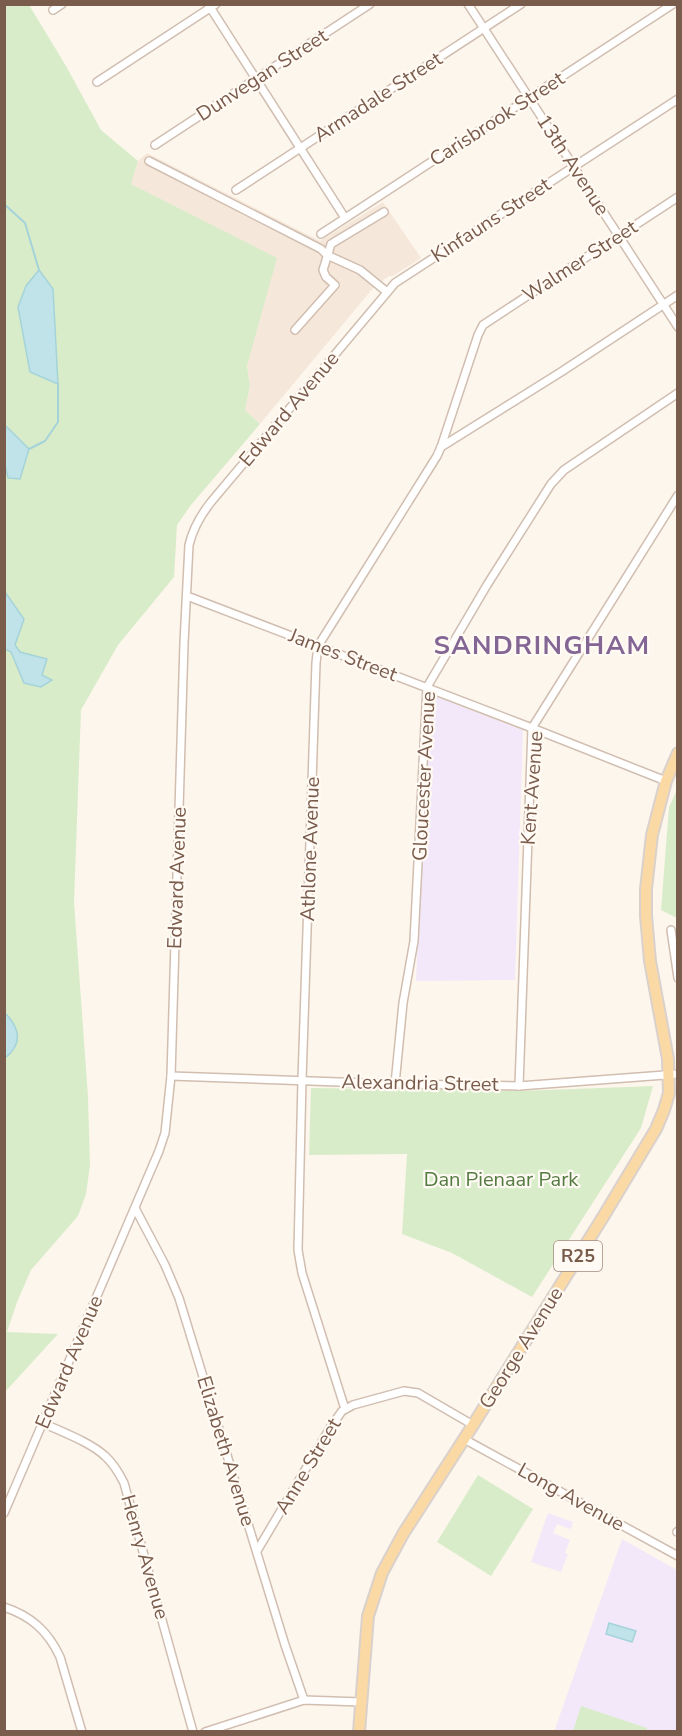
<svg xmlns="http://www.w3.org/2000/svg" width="682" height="1736" font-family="'Nunito Sans',sans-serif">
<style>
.residential{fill:#f5e8da}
.education{fill:#f3e8fa}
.green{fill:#d8ecc9}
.water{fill:#bfe3e8;stroke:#a5d3da;stroke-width:1.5}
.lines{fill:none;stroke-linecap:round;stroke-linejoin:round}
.stream{stroke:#a5d3da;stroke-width:2}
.street-casing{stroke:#d1beb0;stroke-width:10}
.primary-casing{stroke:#dad1cd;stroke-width:14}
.street{stroke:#fff;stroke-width:7}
.primary{stroke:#fbd9a5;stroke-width:10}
.labels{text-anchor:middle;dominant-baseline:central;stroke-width:4.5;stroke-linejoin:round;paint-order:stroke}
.shield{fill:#fffaf3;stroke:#a28b7f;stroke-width:1.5}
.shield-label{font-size:18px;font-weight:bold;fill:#7a5c4d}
.street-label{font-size:20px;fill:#7a5c4d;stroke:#fffaf3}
.park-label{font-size:20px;fill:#537a41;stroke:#fffaf3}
.district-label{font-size:26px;font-weight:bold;letter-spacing:1.5px;fill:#846695;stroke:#fffaf3}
</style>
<rect width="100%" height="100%" fill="#fdf6ec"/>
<polygon class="residential" points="147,153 320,241 383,202 421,258 393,276 389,276 374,287 260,424 245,410 250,386 247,366 276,258 130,184 138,161"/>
<g class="education">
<polygon points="429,694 523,730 515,980 416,981"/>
<polygon points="548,1513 573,1522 569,1534 570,1529 557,1524 553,1533 570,1540 565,1553 568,1554 561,1572 531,1562"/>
<polygon points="622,1539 677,1570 677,1731 554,1732"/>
</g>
<g class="green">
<polygon points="4,5 29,5 66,66 101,130 138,161 131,184 277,258 247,366 250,386 245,410 260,424 191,505 177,525 174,577 118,645 81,710 74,902 88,1097 90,1165 86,1194 78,1216 31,1270 17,1302 7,1332 58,1334 5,1392"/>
<polygon points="677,790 677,918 661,910 669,807"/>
<polygon points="653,1086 641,1128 532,1297 452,1253 402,1234 407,1154 309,1155 311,1088 520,1091"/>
<polygon points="478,1475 533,1509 491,1576 437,1542"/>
<polygon points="581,1706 647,1728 646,1731 573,1731"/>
</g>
<g class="water">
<polygon points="39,270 53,289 58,384 30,372 18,307 26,286"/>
<polygon points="5,426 7,427 29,449 20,479 8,478 5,465"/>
<polygon points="5,592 24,619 15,645 20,652 47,659 42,675 52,680 41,687 24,683 11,652 5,649"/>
<path d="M5 1013C20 1028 23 1044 5 1058Z"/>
<polygon points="609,1623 636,1631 632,1642 606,1634"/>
</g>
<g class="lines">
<g class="stream">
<polyline points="4,204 25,223 39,270"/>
<polyline points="29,449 45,441 58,422 58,384"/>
</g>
<defs>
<g id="street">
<polyline points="208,4 345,218"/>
<polyline points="468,4 678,327"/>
<polyline points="53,10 62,4"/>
<polyline points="97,82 216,4"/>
<polyline points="155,145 370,4"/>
<polyline points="149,161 321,249 327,255 360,270 387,292"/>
<polyline points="236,190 521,4"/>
<polyline points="321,234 673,4"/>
<polyline points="295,330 335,285 326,277 323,270 331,244 384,212"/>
<polyline points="441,447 561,372 678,295"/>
<polyline points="187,596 532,728 666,781"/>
<polyline points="671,930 678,978"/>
<polyline points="171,1076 395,1084 519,1086 678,1074"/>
<polyline points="395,1084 403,1003 414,941 427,687 487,585 551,484 564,470 678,393"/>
<polyline points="519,1086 532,728 678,495"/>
<polyline points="135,1208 165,1265 179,1298 285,1645 304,1700"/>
<polyline points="345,1409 302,1273 298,1250 302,1080 316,663 318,646 437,456 441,447 478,335 483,325 678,197"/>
<path d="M43 1423C62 1432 90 1442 105 1456 113 1463 119 1473 124 1483L193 1732"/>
<polyline points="464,1439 678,1556"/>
<path d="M4 1513 159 1151 165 1133 171 1076 184 643 189 545C193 528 200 516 211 502L395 283 678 99"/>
<polyline points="677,1532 678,1531"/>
<polyline points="257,1551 330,1428 342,1411 353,1405 404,1391 418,1393 473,1425"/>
<path d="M4 1607C31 1616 48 1631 60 1657L82 1732"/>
<polyline points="205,1732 304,1700 361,1702"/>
</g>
<polyline id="primary" points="359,1732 368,1616 382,1573 403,1534 473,1425 603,1217 656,1129 664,1110 669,1093 668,1059 650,961 646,916 646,889 652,835 666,781 678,753"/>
</defs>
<use href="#street" class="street-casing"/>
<use href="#primary" class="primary-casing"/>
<use href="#street" class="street"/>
<use href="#primary" class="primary"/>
</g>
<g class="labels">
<rect class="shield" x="554" y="1241" width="48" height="30" rx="4.5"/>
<g class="shield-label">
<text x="578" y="1256">R25</text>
</g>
<g class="street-label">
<text transform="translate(262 75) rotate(-33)">Dunvegan Street</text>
<text transform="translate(378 97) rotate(-33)">Armadale Street</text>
<text transform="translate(497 119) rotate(-33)">Carisbrook Street</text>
<text transform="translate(573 165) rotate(57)">13th Avenue</text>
<text transform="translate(491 220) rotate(-33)">Kinfauns Street</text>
<text transform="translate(580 261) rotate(-33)">Walmer Street</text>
<text transform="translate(289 409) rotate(-50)">Edward Avenue</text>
<text transform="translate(343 655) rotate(21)">James Street</text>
<text transform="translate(424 776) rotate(-87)">Gloucester Avenue</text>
<text transform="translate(532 788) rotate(-86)">Kent Avenue</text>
<text transform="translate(310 849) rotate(-88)">Athlone Avenue</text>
<text transform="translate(177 878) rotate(-88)">Edward Avenue</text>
<text transform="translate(420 1083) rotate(1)">Alexandria Street</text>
<text transform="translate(521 1348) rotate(-58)">George Avenue</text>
<text transform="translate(69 1362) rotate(-67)">Edward Avenue</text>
<text transform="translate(226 1451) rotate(73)">Elizabeth Avenue</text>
<text transform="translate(308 1466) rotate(-59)">Anne Street</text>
<text transform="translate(571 1497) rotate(29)">Long Avenue</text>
<text transform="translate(145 1557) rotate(74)">Henry Avenue</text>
</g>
<g class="park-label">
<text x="501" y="1179">Dan Pienaar Park</text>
</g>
<g class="district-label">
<text x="542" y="645">SANDRINGHAM</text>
</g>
</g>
<rect width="682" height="1736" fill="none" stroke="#7a5c4d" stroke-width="12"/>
</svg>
